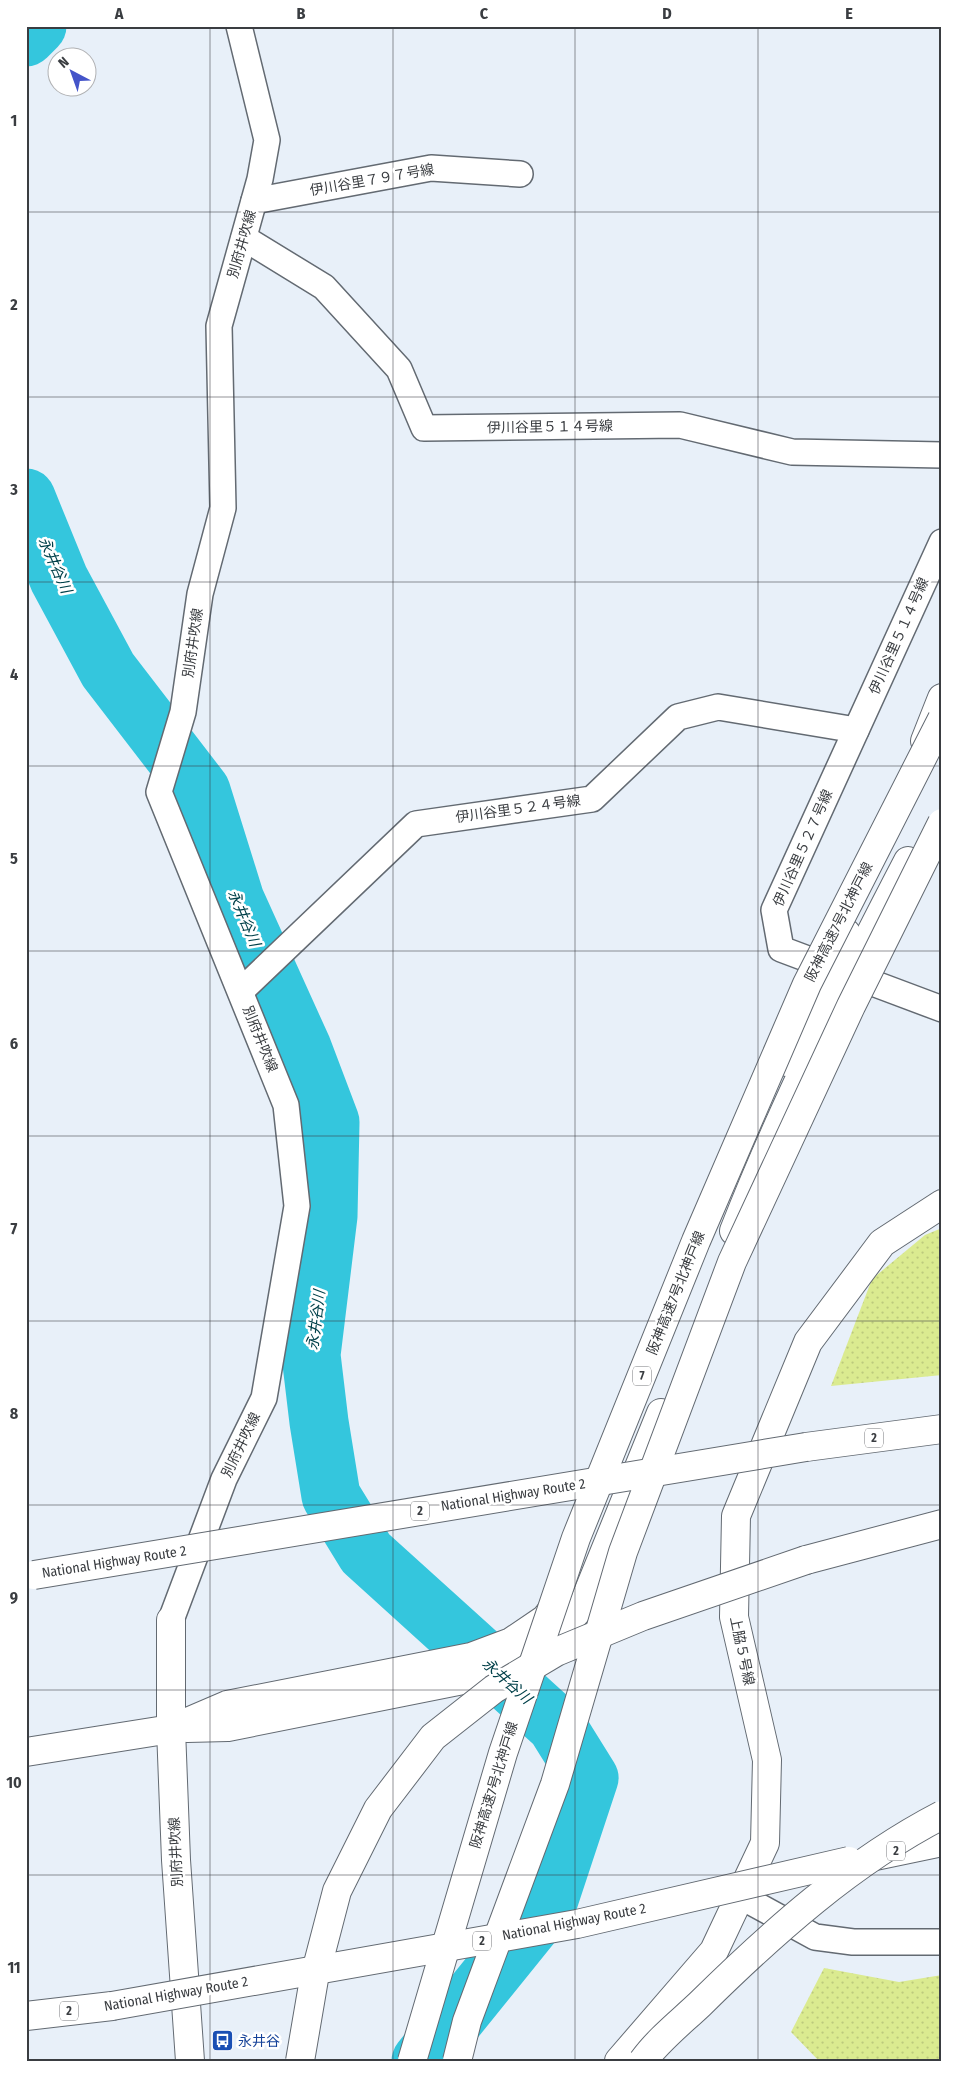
<svg xmlns="http://www.w3.org/2000/svg" width="968" height="2087" font-family="'Fira Sans Condensed','Noto Sans JP',sans-serif">
<style>
.grass{fill:url(#grass-dots)}
.lines{fill:none;stroke-linecap:round;stroke-linejoin:round}
.river{stroke:#34c6dd;stroke-width:59}
.street-casing{stroke:#636a72;stroke-width:28}
.secondary-casing{stroke:#636a72;stroke-width:30}
.highway-casing{stroke:#636a72;stroke-width:30}
.street{stroke:#fff;stroke-width:25}
.secondary{stroke:#fff;stroke-width:28}
.highway{stroke:#fff;stroke-width:28}
.highway-bridge-casing{stroke:#636a72;stroke-width:30;stroke-linecap:butt}
.highway-bridge{stroke:#fff;stroke-width:28}
.grid{fill:none;stroke:#3a3d41;stroke-width:1;stroke-opacity:0.55}
.labels{text-anchor:middle;dominant-baseline:central;stroke-width:5;stroke-linejoin:round;paint-order:stroke}
.shield{fill:#fff;stroke:#75777a;stroke-width:1}
.shield-label{font-size:12px;font-weight:bold;fill:#3a3d41}
.street-label{font-size:14px;fill:#3a3d41;stroke:#fff}
.transit-label{font-size:14px;fill:#164399;stroke:#fff;text-anchor:start}
.water-label{font-size:15px;font-style:italic;fill:#004049;stroke:#fff}
.neatline{fill:none;stroke:#3a3d41;stroke-width:2}
.grid-label{font-size:16px;text-anchor:middle;font-weight:bold;fill:#3a3d41}
</style>
<defs>
<pattern id="grass-dots" width="8" height="8" patternUnits="userSpaceOnUse" patternTransform="scale(1.25)"><rect width="8" height="8" fill="#dbeb90"/><path d="M2 2h.1M6 6h.1" fill="none" stroke="#bdca7d" stroke-width="1.8" stroke-linecap="round"/></pattern>
</defs>
<rect width="100%" height="100%" fill="#e8f0f9"/>
<g class="grass">
<polygon points="942,1228 942,1375 831,1386 872,1279 925,1235"/>
<polygon points="824,1968 899,1982 942,1975 942,2061 819,2061 791,2032"/>
</g>
<g class="lines">
<g class="river">
<polyline points="26,37 37,26"/>
<polyline points="26,498 59,579 108,670 201,791 235,900 302,1048 330,1122 328,1216 311,1355 319,1422 331,1496 366,1553 556,1725 589,1778 547,1905 421,2061"/>
</g>
<defs>
<g id="street">
<polyline points="254,201 431,168 520,174"/>
<polyline points="244,238 324,287 399,369 424,428 680,425 792,452 942,455"/>
<polyline points="829,967 781,949 774,910 942,542"/>
<polyline points="870,982 942,1009"/>
<polyline points="241,991 416,824 592,799 678,717 718,707 856,730"/>
<polyline points="171,1620 224,1479 264,1398 297,1206 286,1105 159,792 183,712 200,594 223,508 219,326 260,179 267,140 239,26"/>
<polyline points="740,1896 815,1937 853,1942 942,1942"/>
</g>
<g id="secondary">
<polyline points="171,1620 171,1729 176,1860 190,2061"/>
<polyline points="26,1752 171,1729"/>
<polyline points="619,2061 714,1951 765,1843 767,1760 734,1617 736,1516 808,1342 882,1243 942,1204"/>
</g>
<g id="highway">
<polyline points="925,741 942,698"/>
<polyline points="787,1062 846,933"/>
<path d="M734 1231C784 1104 845 982 908 861"/>
<polyline points="806,1447 942,1429"/>
<polyline points="806,1560 942,1524"/>
<polyline points="187,1728 228,1727 478,1677 519,1658 558,1632 583,1605 661,1413"/>
<polyline points="171,1729 227,1705 471,1657 511,1642 545,1619 558,1603"/>
<polyline points="875,1856 942,1842"/>
<polyline points="26,2016 112,2006"/>
</g>
</defs>
<use href="#street" class="street-casing"/>
<use href="#secondary" class="secondary-casing"/>
<use href="#highway" class="highway-casing"/>
<use href="#street" class="street"/>
<use href="#secondary" class="secondary"/>
<use href="#highway" class="highway"/>
<defs>
<g id="highway-bridge">
<polyline points="34,1575 806,1447"/>
<polyline points="112,2006 577,1924 849,1861"/>
<polyline points="300,2061 314,1979 337,1891 378,1809 433,1737 494,1689 556,1652 643,1616 806,1560"/>
<polyline points="412,2061 503,1753 576,1538 696,1241 807,984 942,719"/>
<polyline points="457,2061 467,2021 555,1784 623,1552 732,1262 851,1006 942,823"/>
<path d="M643 2061C658 2040 681 2022 700 2004 772 1933 851 1862 942 1815"/>
</g>
</defs>
<use href="#highway-bridge" class="highway-bridge-casing"/>
<use href="#highway-bridge" class="highway-bridge"/>
</g>
<path class="grid" d="M210 26V2061M393 26V2061M575 26V2061M758 26V2061M26 212H942M26 397H942M26 582H942M26 766H942M26 951H942M26 1136H942M26 1321H942M26 1505H942M26 1690H942M26 1875H942"/>
<defs>
<symbol id="bus-square" viewBox="-11 -11 22 22"><rect x="-9" y="-9" width="18" height="18" rx="4" fill="#1a4fb4" stroke="#fff"/><path d="M-5-6H5V4H4V6H2V4H-2V6H-4V4H-5ZM-3.5-4V0h7V-4ZM-3.5 1.2v1.5H-2V1.2ZM2 1.2v1.5H3.5V1.2Z" fill="#fff"/></symbol>
</defs>
<g fill-rule="evenodd">
<use href="#bus-square" x="210" y="2028" width="25" height="25"/>
</g>
<g class="labels">
<g class="shield">
<rect x="633" y="1366.5" width="18" height="19" rx="4"/>
<rect x="865" y="1428.5" width="18" height="19" rx="4"/>
<rect x="411" y="1501.5" width="18" height="19" rx="4"/>
<rect x="887" y="1841.5" width="18" height="19" rx="4"/>
<rect x="473" y="1931.5" width="18" height="19" rx="4"/>
<rect x="60" y="2001.5" width="18" height="19" rx="4"/>
</g>
<g class="shield-label">
<text x="642" y="1376">7</text>
<text x="874" y="1438">2</text>
<text x="420" y="1511">2</text>
<text x="896" y="1851">2</text>
<text x="482" y="1941">2</text>
<text x="69" y="2011">2</text>
</g>
<g class="street-label">
<text transform="translate(372 180) rotate(-10)">伊川谷里７９７号線</text>
<text transform="translate(242 244) rotate(-74)">別府井吹線</text>
<text transform="translate(550 427) rotate(-1)">伊川谷里５１４号線</text>
<text transform="translate(899 636) rotate(-66)">伊川谷里５１４号線</text>
<text transform="translate(193 643) rotate(-82)">別府井吹線</text>
<text transform="translate(518 809) rotate(-8)">伊川谷里５２４号線</text>
<text transform="translate(803 848) rotate(-66)">伊川谷里５２７号線</text>
<text transform="translate(839 922) rotate(-63)">阪神高速7号北神戸線</text>
<text transform="translate(260 1039) rotate(68)">別府井吹線</text>
<text transform="translate(676 1293) rotate(-68)">阪神高速7号北神戸線</text>
<text transform="translate(241 1445) rotate(-64)">別府井吹線</text>
<text transform="translate(513 1495) rotate(-9)">National Highway Route 2</text>
<text transform="translate(114 1562) rotate(-9)">National Highway Route 2</text>
<text transform="translate(742 1651) rotate(78)">上脇５号線</text>
<text transform="translate(494 1785) rotate(-73)">阪神高速7号北神戸線</text>
<text transform="translate(176 1852) rotate(-93)">別府井吹線</text>
<text transform="translate(574 1922) rotate(-11)">National Highway Route 2</text>
<text transform="translate(176 1994) rotate(-10)">National Highway Route 2</text>
</g>
<g class="transit-label">
<text x="238" y="2041">永井谷</text>
</g>
<g class="water-label">
<text transform="translate(55 565) rotate(66)">永井谷川</text>
<text transform="translate(244 918) rotate(67)">永井谷川</text>
<text transform="translate(316 1320) rotate(-83)">永井谷川</text>
<text transform="translate(507 1681) rotate(42)">永井谷川</text>
</g>
</g>
<rect width="968" height="2087" fill="none" stroke="#ffffff" stroke-width="55"/>
<g transform="translate(72 72) rotate(319)"><circle r="24" fill="#ffffff" stroke="#b0b1b3"/>
<path d="M0-4L9 19L0 12L-9 19Z" fill="#4454c9"/>
<text y="-8" font-size="14" font-weight="bold" text-anchor="middle" fill="#3a3d41">N</text>
</g>
<rect x="28" y="28" width="912" height="2032" class="neatline"/>
<g class="grid-label">
<text x="119" y="19">A</text>
<text x="301" y="19">B</text>
<text x="484" y="19">C</text>
<text x="667" y="19">D</text>
<text x="849" y="19">E</text>
<text x="14" y="126">1</text>
<text x="14" y="310">2</text>
<text x="14" y="495">3</text>
<text x="14" y="680">4</text>
<text x="14" y="864">5</text>
<text x="14" y="1049">6</text>
<text x="14" y="1234">7</text>
<text x="14" y="1419">8</text>
<text x="14" y="1603">9</text>
<text x="14" y="1788">10</text>
<text x="14" y="1973">11</text>
</g>
</svg>
